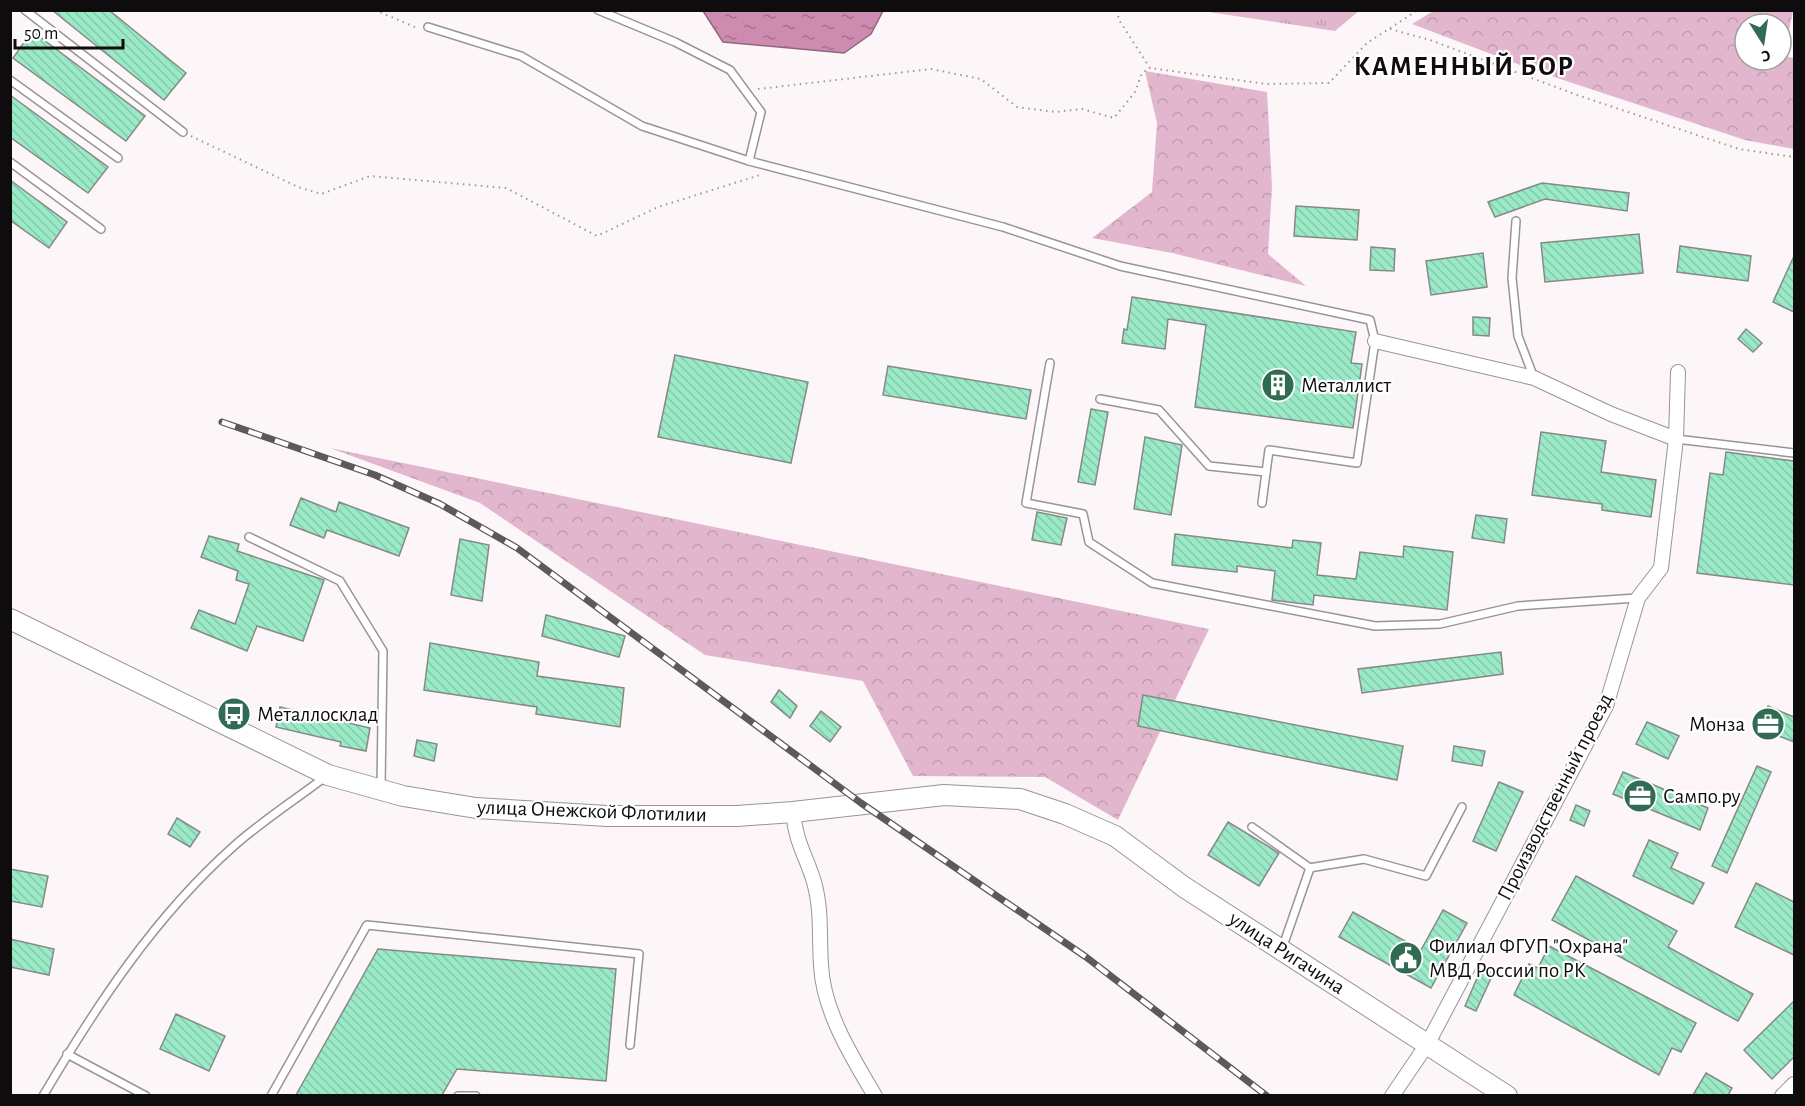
<svg xmlns="http://www.w3.org/2000/svg" width="1805" height="1106" font-family="'Alegreya Sans',sans-serif">
<style>
.grass{fill:url(#grass-tufts)}
.park{fill:url(#park-crowns);fill-rule:evenodd}
.water{fill:url(#water-ripples);stroke:#94657e;stroke-width:1.5}
.building{fill:url(#building-back-hatch);stroke:#858a87;stroke-width:1.5}
.lines{fill:none;stroke-linecap:round;stroke-linejoin:round}
.lane-casing{stroke:#999497;stroke-width:10}
.street-casing{stroke:#999497;stroke-width:16}
.secondary-casing{stroke:#999497;stroke-width:22}
.path{stroke:#9c989a;stroke-width:2;stroke-dasharray:1.5 4.5;stroke-linecap:butt}
.lane{stroke:#fff;stroke-width:7}
.street{stroke:#fff;stroke-width:14}
.secondary{stroke:#fff;stroke-width:20}
.rail-casing{stroke:#5d595b;stroke-width:7}
.rail{stroke:#fff;stroke-width:4.5;stroke-dasharray:14;stroke-linecap:butt}
.labels{text-anchor:middle;dominant-baseline:central;stroke-width:4.5;stroke-linejoin:round;paint-order:stroke}
.poi-label{font-size:21px;fill:#0e0c0d;stroke:#fff;text-anchor:start}
.street-label{font-size:21px;fill:#0e0c0d;stroke:#fff}
.district-label{font-size:27px;font-weight:bold;letter-spacing:1.5px;fill:#0e0c0d;stroke:#fff}
</style>
<defs>
<pattern id="grass-tufts" width="24" height="20" patternUnits="userSpaceOnUse" patternTransform="scale(1.5)"><rect width="24" height="20" fill="#e2b7ce"/><path d="M3 7l-1-3M5 7V3M7 7l1-3M15 17l-1-3M17 17v-4M19 17l1-3" fill="none" stroke="#c19cb0"/></pattern>
<pattern id="park-crowns" width="20" height="18" patternUnits="userSpaceOnUse" patternTransform="scale(1.5)"><rect width="20" height="18" fill="#e2b7ce"/><path d="M2 6a3 3 0 1 1 6 0M12 15a3 3 0 1 1 6 0" fill="none" stroke="#c19cb0"/></pattern>
<pattern id="water-ripples" width="26" height="14" patternUnits="userSpaceOnUse" patternTransform="scale(1.5)"><rect width="26" height="14" fill="#cd8baf"/><path d="M2 4q2-2 4 0t4 0M15 11q2-2 4 0t4 0" fill="none" stroke="#a5708d"/></pattern>
<pattern id="building-back-hatch" width="6" height="6" patternUnits="userSpaceOnUse" patternTransform="scale(1.5)"><rect width="6" height="6" fill="#9aeac7"/><path d="M-1 5l2 2M0 0l6 6M5-1l2 2" fill="none" stroke="#84c8aa"/></pattern>
</defs>
<rect width="100%" height="100%" fill="#fcf6f9"/>
<polygon class="grass" points="1202,11 1359,10 1359,11 1335,31"/>
<g class="park">
<path d="M1435 10 1793 11 1784 56 1794 58V149L1745 140 1533 70 1412 24ZM1745 24H1781V60H1745Z"/>
<polygon points="1145,71 1267,92 1272,187 1268,254 1306,286 1172,253 1092,238 1152,192 1157,123"/>
<polygon points="330,448 1209,629 1118,820 1045,777 913,776 863,681 705,655 480,503"/>
</g>
<polygon class="water" points="703,11 883,11 871,34 844,53 723,42"/>
<g class="building">
<polygon points="52,10 109,10 186,73 164,100"/>
<polygon points="32,31 145,116 126,141 13,58"/>
<polygon points="10,95 108,167 88,193 10,137"/>
<polygon points="10,180 67,222 49,248 10,220"/>
<polygon points="1542,183 1629,193 1627,211 1545,199 1495,217 1488,202"/>
<polygon points="1296,206 1359,210 1357,240 1294,236"/>
<polygon points="1639,234 1643,273 1545,282 1541,243"/>
<polygon points="1680,246 1751,256 1748,281 1677,272"/>
<polygon points="1371,247 1395,249 1394,271 1370,270"/>
<polygon points="1483,253 1487,287 1431,295 1426,261"/>
<polygon points="1794,256 1794,312 1773,302"/>
<polygon points="1132,297 1356,332 1351,363 1362,364 1353,428 1195,407 1206,325 1168,319 1165,349 1122,343 1124,329 1127,330"/>
<polygon points="1473,317 1490,318 1489,336 1473,335"/>
<polygon points="1746,329 1762,343 1753,352 1738,339"/>
<polygon points="675,355 808,382 791,463 658,437"/>
<polygon points="888,366 1031,390 1026,419 883,395"/>
<polygon points="1091,409 1108,412 1095,485 1078,482"/>
<polygon points="1541,432 1606,441 1601,472 1656,480 1651,517 1602,510 1602,504 1532,495"/>
<polygon points="1145,437 1182,445 1171,515 1134,509"/>
<polygon points="1726,452 1794,461 1794,585 1697,573 1710,473 1723,475"/>
<polygon points="301,498 336,512 339,502 409,528 399,556 327,530 324,538 290,525"/>
<polygon points="1037,512 1067,518 1061,545 1032,540"/>
<polygon points="1476,515 1507,519 1504,543 1472,538"/>
<polygon points="1175,534 1292,548 1293,540 1321,543 1317,575 1356,579 1360,552 1403,557 1404,546 1453,552 1447,610 1314,595 1313,605 1272,600 1275,571 1237,566 1237,572 1172,565"/>
<polygon points="209,536 239,544 237,551 324,580 303,641 257,626 247,651 191,628 199,610 235,624 249,584 236,580 238,571 201,557"/>
<polygon points="460,539 489,545 482,601 451,595"/>
<polygon points="546,615 625,636 619,657 542,636"/>
<polygon points="430,643 539,662 537,676 624,688 620,727 536,714 537,707 424,690"/>
<polygon points="1501,652 1503,674 1362,693 1358,669"/>
<polygon points="779,690 797,706 790,718 771,702"/>
<polygon points="1143,695 1403,746 1397,780 1138,726"/>
<polygon points="1768,706 1794,717 1794,742 1759,728"/>
<polygon points="280,707 370,728 366,751 340,746 341,742 276,727"/>
<polygon points="821,711 841,727 830,742 810,726"/>
<polygon points="1647,722 1679,736 1668,759 1636,744"/>
<polygon points="417,740 437,744 434,761 414,756"/>
<polygon points="1454,746 1485,751 1482,766 1452,761"/>
<polygon points="1757,766 1771,772 1727,873 1712,866"/>
<polygon points="1623,772 1708,808 1700,830 1613,794"/>
<polygon points="1499,782 1523,792 1496,851 1473,841"/>
<polygon points="1576,805 1590,811 1584,826 1570,820"/>
<polygon points="177,818 200,832 190,847 168,834"/>
<polygon points="1228,822 1279,853 1259,886 1208,855"/>
<polygon points="1649,840 1678,853 1671,868 1704,883 1693,904 1633,876"/>
<polygon points="10,869 48,876 42,907 10,901"/>
<polygon points="1576,876 1677,931 1668,947 1753,994 1738,1021 1552,920"/>
<polygon points="1756,883 1794,902 1794,955 1735,927"/>
<polygon points="1443,910 1467,923 1431,988 1339,937 1353,912 1421,950"/>
<polygon points="10,939 54,949 49,975 10,967"/>
<polygon points="1549,946 1696,1023 1681,1052 1672,1048 1659,1075 1514,995 1529,964 1538,968"/>
<polygon points="378,949 616,969 606,1081 457,1069 442,1095 296,1095"/>
<polygon points="1481,969 1493,974 1476,1011 1465,1006"/>
<polygon points="1794,1001 1794,1057 1772,1079 1744,1050"/>
<polygon points="176,1014 225,1036 209,1071 160,1049"/>
<polygon points="1706,1073 1732,1088 1728,1095 1693,1095"/>
</g>
<g class="lines">
<defs>
<g id="lane">
<polyline points="25,10 183,132"/>
<polyline points="598,10 675,42 730,70 761,112 749,161"/>
<polyline points="428,27 521,56 642,126 749,161 1003,227 1120,266 1370,320 1375,341 1357,463 1269,450 1262,503"/>
<polyline points="10,80 118,158"/>
<polyline points="10,162 101,229"/>
<polyline points="1516,221 1512,278 1518,336 1534,378"/>
<polyline points="1050,363 1026,503 1083,514 1089,542 1152,583 1375,626 1440,624 1518,606 1637,598"/>
<polyline points="1100,399 1159,410 1209,466 1266,472"/>
<polyline points="1676,439 1794,453"/>
<polyline points="249,537 340,581 383,651 381,787"/>
<polyline points="1252,827 1310,868 1282,949"/>
<polyline points="1309,868 1364,859 1426,876 1462,807"/>
<polyline points="67,1054 146,1096"/>
<path d="M43 1096C96 1006 155 916 234 846 262 821 295 800 325 777"/>
<polyline points="271,1096 367,925 639,954 630,1045"/>
<polyline points="458,1096 476,1096"/>
</g>
<g id="street">
<polyline points="1375,341 1534,378 1611,414 1676,439"/>
<path d="M793 812C796 844 806 855 814 882 822 910 819 936 821 965 823 1011 852 1057 875 1096"/>
<polyline points="1392,1096 1428,1043 1606,706 1638,598 1661,568 1676,439 1678,372"/>
<polyline points="1782,1096 1794,1084"/>
</g>
<polyline id="secondary" points="10,619 328,775 403,796 476,808 607,816 737,816 793,812 944,795 1020,799 1065,814 1115,836 1184,887 1507,1096"/>
</defs>
<use href="#lane" class="lane-casing"/>
<use href="#street" class="street-casing"/>
<use href="#secondary" class="secondary-casing"/>
<g class="path">
<polyline points="375,10 417,28"/>
<polyline points="1117,10 1119,20 1150,68 1266,84 1329,83 1367,43 1418,10"/>
<polyline points="1390,29 1430,40 1577,95 1739,149 1794,157"/>
<polyline points="758,89 931,69 981,79 1017,107 1055,112 1082,109 1114,118 1135,92 1142,73 1150,68"/>
<polyline points="191,136 298,187 321,194 370,176 506,188 597,236 658,207 760,175"/>
</g>
<use href="#lane" class="lane"/>
<use href="#street" class="street"/>
<use href="#secondary" class="secondary"/>
<defs>
<polyline id="rail" points="222,422 375,475 440,504 517,548 861,803 1086,957 1267,1096"/>
</defs>
<use href="#rail" class="rail-casing"/>
<use href="#rail" class="rail"/>
</g>
<defs>
<symbol id="building-disc" viewBox="-11 -11 22 22"><circle r="9.5" fill="#316b53" stroke="#fff"/><path d="M-4-6H4V6H1V3H-1V6H-4ZM-2.5-4.3h1.7v1.8h-1.7ZM.8-4.3h1.7v1.8H.8ZM-2.5-1h1.7V.8h-1.7ZM.8-1h1.7V.8H.8Z" fill="#fff"/></symbol>
<symbol id="bus-disc" viewBox="-11 -11 22 22"><circle r="9.5" fill="#316b53" stroke="#fff"/><path d="M-5-6H5V4H4V6H2V4H-2V6H-4V4H-5ZM-3.5-4V0h7V-4ZM-3.5 1.2v1.5H-2V1.2ZM2 1.2v1.5H3.5V1.2Z" fill="#fff"/></symbol>
<symbol id="office-disc" viewBox="-11 -11 22 22"><circle r="9.5" fill="#316b53" stroke="#fff"/><path d="M-6-3h4V-5.5h4V-3h4V5H-6ZM-1-4.5V-3h2v-1.5ZM-6 0V1H6V0Z" fill="#fff"/></symbol>
<symbol id="civic-disc" viewBox="-11 -11 22 22"><circle r="9.5" fill="#316b53" stroke="#fff"/><path d="M-.6-6.5H3V-4.5H.6V-3L4-1V1h2V6H-6V1h2V-1L-.6-3ZM-1.2 2.5V6h2.4V2.5Z" fill="#fff"/></symbol>
</defs>
<g fill-rule="evenodd">
<use href="#building-disc" x="1259" y="366" width="38" height="38"/>
<use href="#bus-disc" x="215" y="695" width="38" height="38"/>
<use href="#office-disc" x="1749" y="705" width="38" height="38"/>
<use href="#office-disc" x="1621" y="777" width="38" height="38"/>
<use href="#civic-disc" x="1387" y="939" width="38" height="38"/>
</g>
<g class="labels">
<g class="poi-label">
<text x="1301" y="385">Металлист</text>
<text x="257" y="714">Металлосклад</text>
<text x="1745" y="724" text-anchor="end">Монза</text>
<text x="1663" y="796">Сампо.ру</text>
<text x="1429" y="946">Филиал ФГУП "Охрана"<tspan x="1429" dy="24">МВД России по РК</tspan></text>
</g>
<g class="street-label">
<text transform="translate(1555 797) rotate(-63)">Производственный проезд</text>
<text transform="translate(592 811) rotate(2)">улица Онежской Флотилии</text>
<text transform="translate(1287 953) rotate(33)">улица Ригачина</text>
</g>
<g class="district-label">
<text x="1464" y="66">КАМЕННЫЙ БОР</text>
</g>
</g>
<rect width="1805" height="1106" fill="none" stroke="#0e0c0d" stroke-width="24"/>
<g transform="translate(1763 42) rotate(168)"><circle r="28" fill="#ffffff" stroke="#9f9e9e" stroke-width="1.5"/>
<path d="M0-4.5L10 22L0 15L-10 22Z" fill="#316b53"/>
<text y="-9" font-size="16" font-weight="bold" text-anchor="middle" fill="#0e0c0d">С</text>
</g>
<path d="M15 39v9h108v-9" fill="none" stroke="#0e0c0d" stroke-width="3"/>
<text x="24" y="39" font-size="18" fill="#0e0c0d" stroke="#ffffff" stroke-width="4.5" paint-order="stroke">50 m</text>
</svg>
